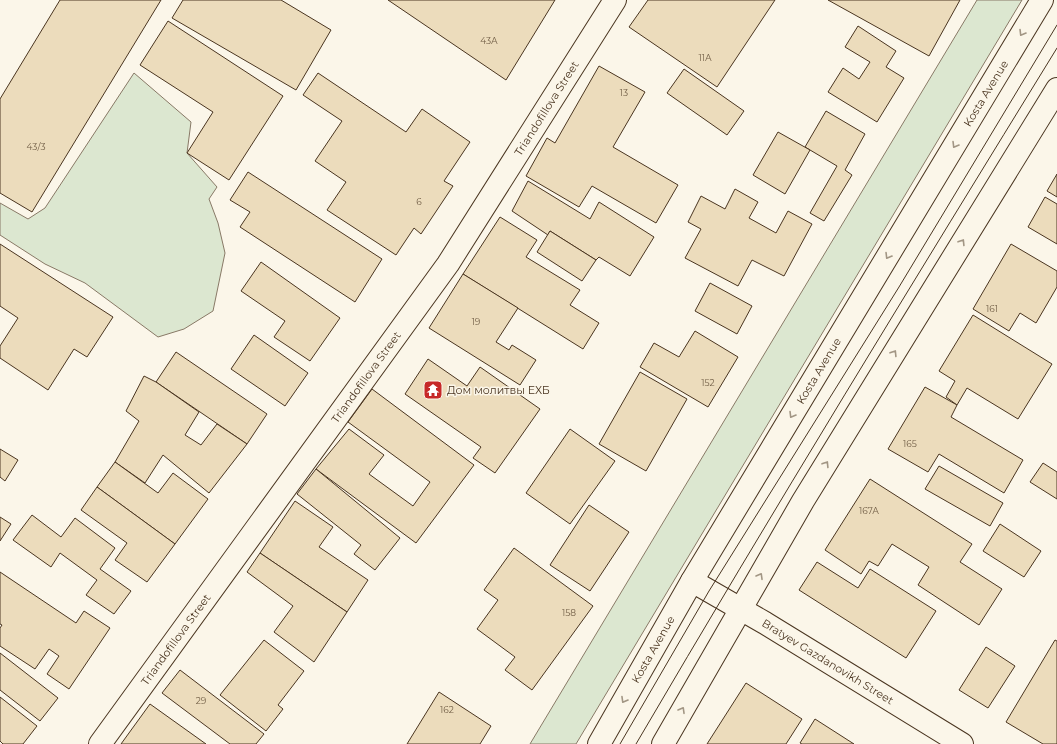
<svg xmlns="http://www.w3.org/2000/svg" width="1057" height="744" font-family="Montserrat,sans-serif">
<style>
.green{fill:#dce7d0;stroke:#887966}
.building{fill:#ecdcbc;stroke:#4a3520}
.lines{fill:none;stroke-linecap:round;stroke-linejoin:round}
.street-casing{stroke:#4a3520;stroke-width:24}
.primary-casing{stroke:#4a3520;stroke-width:24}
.street{stroke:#fbf6e9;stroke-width:22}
.primary{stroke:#fbf6e9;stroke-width:22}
.tram{stroke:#4a3520;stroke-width:1}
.oneway{stroke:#a29684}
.labels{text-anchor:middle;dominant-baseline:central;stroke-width:3;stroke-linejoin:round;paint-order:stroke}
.number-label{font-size:9px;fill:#725f47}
.street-label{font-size:11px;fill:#4a3520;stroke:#fbf6e9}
.poi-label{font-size:11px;fill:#4a3520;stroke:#fbf6e9;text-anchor:start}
</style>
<rect width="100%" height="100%" fill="#fbf6e9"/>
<g class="green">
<polygon points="977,0 1022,0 576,744 530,744"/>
<polygon points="134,73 191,122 187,153 217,187 209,199 218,223 225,253 213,311 184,329 158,337 85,283 45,264 0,235 0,203 28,219 45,208"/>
</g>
<g class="building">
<polygon points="60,0 161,0 32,212 0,193 0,99"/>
<polygon points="183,0 281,0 331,30 296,90 172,18"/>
<polygon points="388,0 555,0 506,80"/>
<polygon points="648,0 775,0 717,87 629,27"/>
<polygon points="828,0 960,0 929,56"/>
<polygon points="168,21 283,96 229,180 187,153 213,112 140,65"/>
<polygon points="858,26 896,51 886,67 904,78 877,122 828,92 843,68 859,79 870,62 845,47"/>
<polygon points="599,66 645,92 613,147 678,185 656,223 592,186 579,207 526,176 547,138 555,143"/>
<polygon points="684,69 744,111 727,135 667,93"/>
<polygon points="318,73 406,132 422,109 470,142 444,181 453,186 421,234 414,228 396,255 327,210 346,182 315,161 342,121 303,95"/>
<polygon points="826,111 865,134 845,170 852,175 824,221 810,213 837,166 805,147"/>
<polygon points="778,132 810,150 785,194 753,175"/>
<polygon points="248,172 382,259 355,302 240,227 250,212 230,200"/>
<polygon points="1057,174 1057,197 1047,191"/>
<polygon points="528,181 590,219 599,202 654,237 630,276 599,257 596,260 550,231 548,235 512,211"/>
<polygon points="735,189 758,202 749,218 776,233 788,211 812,224 784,276 752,260 738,286 685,258 701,229 688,222 701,196 725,209"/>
<polygon points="1045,197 1057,204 1057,244 1028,227"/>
<polygon points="500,217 537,240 526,257 580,290 570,305 599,323 583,349 463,274"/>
<polygon points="550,231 596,260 582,281 537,252"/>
<polygon points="0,244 113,317 87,357 74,349 48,390 0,358 0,346 18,318 0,306"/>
<polygon points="1011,244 1057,271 1057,287 1036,323 1020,313 1009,331 973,309"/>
<polygon points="261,262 340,318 310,361 274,337 285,321 241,291"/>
<polygon points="463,274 518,308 496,342 509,350 512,345 536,360 520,385 429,328"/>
<polygon points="710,283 752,306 737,334 695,311"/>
<polygon points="973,315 1052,364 1018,419 967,388 957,405 946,397 955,381 939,371"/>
<polygon points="695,331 738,357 708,407 640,367 654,343 679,357"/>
<polygon points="254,335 308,373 285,406 231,369"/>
<polygon points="176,352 267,414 247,444 156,382"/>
<polygon points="428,359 467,386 480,367 540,409 495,473 473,458 481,447 405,394"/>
<polygon points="640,372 687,399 646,471 599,444"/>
<polygon points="144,376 156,382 199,412 185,435 201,445 217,424 247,444 209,493 163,455 145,483 115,462 139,421 126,411"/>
<polygon points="925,387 957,405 951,417 1023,460 1004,493 939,454 928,472 888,449"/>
<polygon points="372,389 474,465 416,543 316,469 349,429 384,455 369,474 413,506 430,482 348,422"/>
<polygon points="570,429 615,461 570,524 526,493"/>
<polygon points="0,449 18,460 5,481 0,477"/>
<polygon points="115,462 158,493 173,473 208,499 175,544 97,487"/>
<polygon points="1043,463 1057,472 1057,499 1030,482"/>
<polygon points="939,466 1003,503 990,526 925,489"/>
<polygon points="316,469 400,538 375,570 354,554 361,545 297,494"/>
<polygon points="870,479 972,544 960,562 1002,589 979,625 918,585 929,567 892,544 878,566 869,561 861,574 825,550"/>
<polygon points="97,487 175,544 147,582 115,560 127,543 81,510"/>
<polygon points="295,501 333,527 319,547 368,580 347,612 260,553"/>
<polygon points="589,505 629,532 590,591 550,565"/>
<polygon points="32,515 61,537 75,518 115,548 100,569 131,591 114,614 86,595 97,580 60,553 51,567 13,540"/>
<polygon points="0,517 11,524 0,541"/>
<polygon points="1000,524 1041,551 1024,577 983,551"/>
<polygon points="514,548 593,606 532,690 505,670 515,657 477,629 498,600 484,590"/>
<polygon points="260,553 347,612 314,662 274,632 293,606 247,572"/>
<polygon points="817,562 858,588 870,569 936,611 906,658 799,590"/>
<polygon points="0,572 76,623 84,611 110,628 69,689 47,674 59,656 49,649 35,669 0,646 0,628 2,625 0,624"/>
<polygon points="264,640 304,671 278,705 283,709 266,731 220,695"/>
<polygon points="1055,640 1057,641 1057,744 1043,744 1006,722"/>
<polygon points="986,647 1015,666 988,708 959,690"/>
<polygon points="0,653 58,698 40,721 0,690"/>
<polygon points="180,670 264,734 256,744 230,744 162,693"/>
<polygon points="746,683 802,719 786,744 707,744"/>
<polygon points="439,692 491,726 480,744 407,744"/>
<polygon points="0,697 37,726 23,744 3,744 0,741"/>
<polygon points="150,704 206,744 121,744"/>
<polygon points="815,719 854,744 802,744 800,743"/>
</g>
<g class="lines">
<defs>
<g id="street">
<path id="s1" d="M692 581 765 623 962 744"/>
<path id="s2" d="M100 744 448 264 615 0"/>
</g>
<g id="primary">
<path id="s3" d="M599 744 692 581 1042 0"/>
<polyline points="663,744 803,501 1057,89"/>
</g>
</defs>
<use href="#street" class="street-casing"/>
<use href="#primary" class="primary-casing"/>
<use href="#street" class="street"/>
<use href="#primary" class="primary"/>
<g class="tram">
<polyline points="620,744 709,591 899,287 1057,25"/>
<path d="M636 744C773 510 915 279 1057 48"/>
</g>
</g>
<defs><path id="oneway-chevron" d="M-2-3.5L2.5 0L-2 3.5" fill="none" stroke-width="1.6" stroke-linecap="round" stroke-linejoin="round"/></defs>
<g class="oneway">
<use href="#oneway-chevron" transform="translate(1022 33) rotate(121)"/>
<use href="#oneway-chevron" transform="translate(955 145) rotate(121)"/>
<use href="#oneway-chevron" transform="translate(962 242) rotate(-58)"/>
<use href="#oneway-chevron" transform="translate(888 256) rotate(121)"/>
<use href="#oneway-chevron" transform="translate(894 353) rotate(-58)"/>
<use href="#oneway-chevron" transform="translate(792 415) rotate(121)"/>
<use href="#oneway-chevron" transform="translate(826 464) rotate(-58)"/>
<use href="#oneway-chevron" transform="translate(760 576) rotate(-60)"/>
<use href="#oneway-chevron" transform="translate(624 700) rotate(120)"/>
<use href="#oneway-chevron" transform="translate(682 710) rotate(-60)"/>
</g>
<defs>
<symbol id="temple-square" viewBox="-11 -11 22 22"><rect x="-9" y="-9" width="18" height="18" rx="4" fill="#c62828" stroke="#fbf6e9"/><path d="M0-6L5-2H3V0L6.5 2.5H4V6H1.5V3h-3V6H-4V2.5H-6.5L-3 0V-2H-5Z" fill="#fff"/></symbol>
</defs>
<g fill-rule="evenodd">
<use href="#temple-square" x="422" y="379" width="22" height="22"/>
</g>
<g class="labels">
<g class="number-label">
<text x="489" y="40">43А</text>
<text x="705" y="57">11А</text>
<text x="624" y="92">13</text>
<text x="36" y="146">43/3</text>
<text x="419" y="201">6</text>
<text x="992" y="308">161</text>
<text x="476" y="321">19</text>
<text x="708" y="382">152</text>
<text x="910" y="443">165</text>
<text x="869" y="510">167А</text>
<text x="569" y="612">158</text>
<text x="201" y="700">29</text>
<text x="447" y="709">162</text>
</g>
<g class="street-label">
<text stroke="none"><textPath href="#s3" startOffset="757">Kosta Avenue</textPath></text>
<text stroke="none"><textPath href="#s2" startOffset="777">Triandofillova Street</textPath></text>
<text stroke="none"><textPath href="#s3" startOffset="433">Kosta Avenue</textPath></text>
<text stroke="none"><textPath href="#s2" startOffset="453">Triandofillova Street</textPath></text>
<text stroke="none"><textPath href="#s2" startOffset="129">Triandofillova Street</textPath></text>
<text stroke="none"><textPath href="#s3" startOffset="109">Kosta Avenue</textPath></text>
<text stroke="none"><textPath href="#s1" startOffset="158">Bratyev Gazdanovikh Street</textPath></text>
</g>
<g class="poi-label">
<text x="447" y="390">Дом молитвы ЕХБ</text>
</g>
</g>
</svg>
